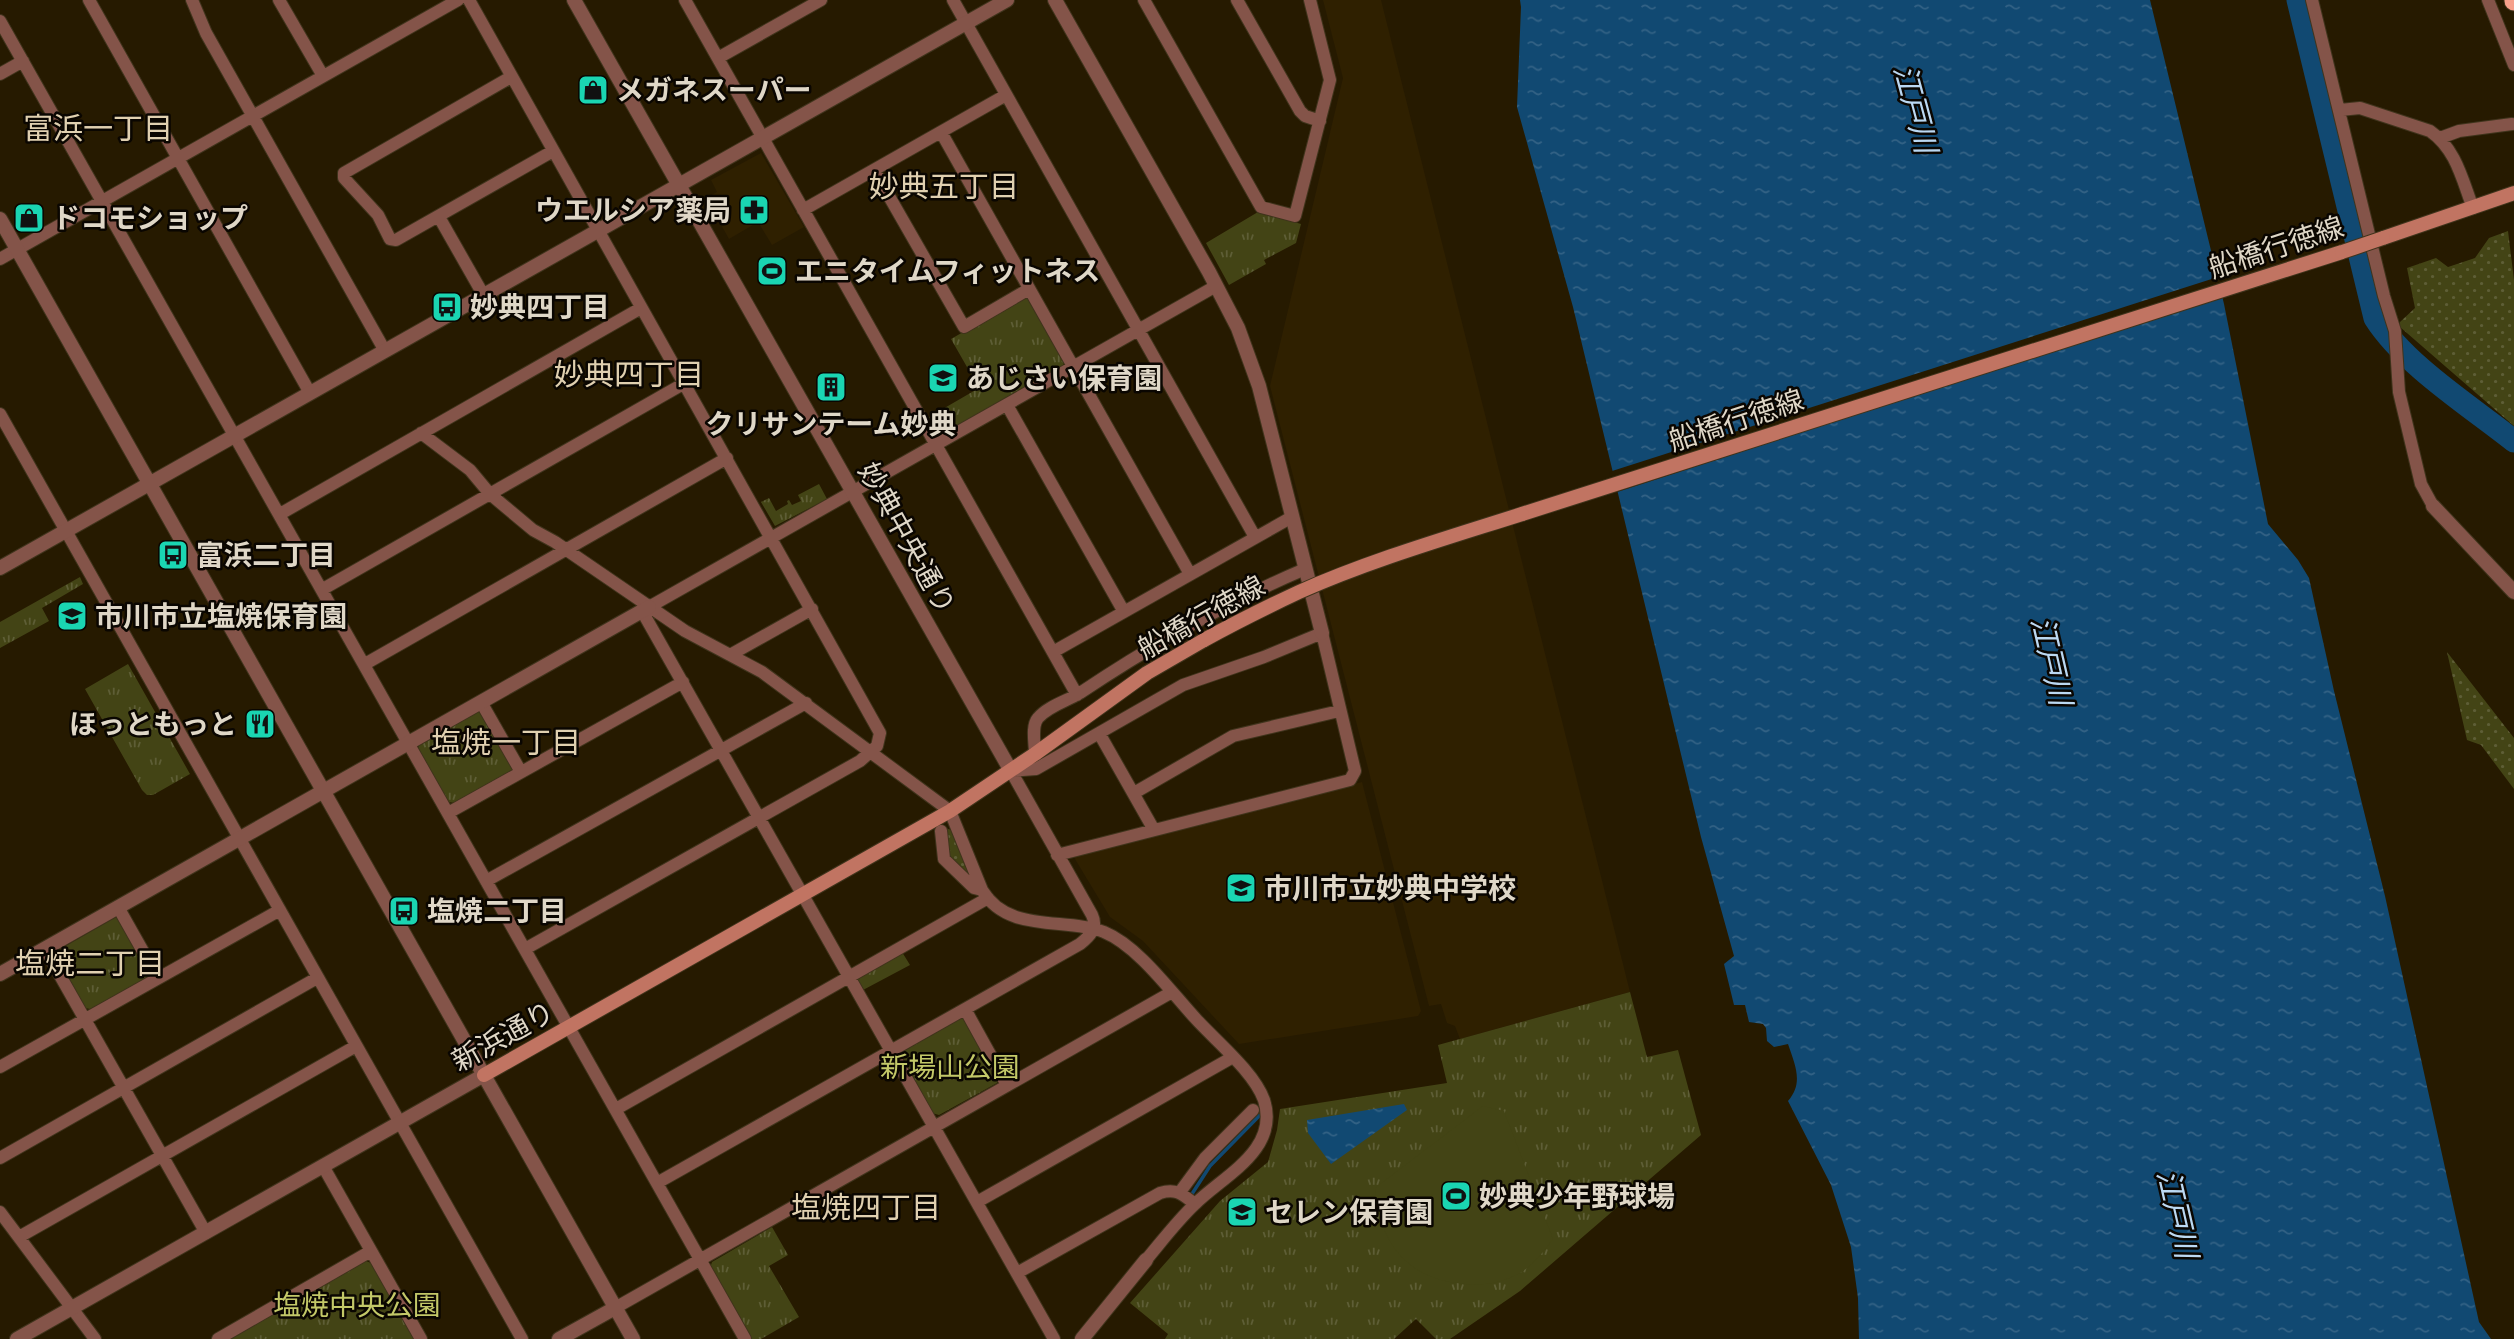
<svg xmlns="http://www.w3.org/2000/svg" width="2514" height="1339" font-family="Jost,'Noto Sans JP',sans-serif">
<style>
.built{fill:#2f2000}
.grass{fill:url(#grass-dots)}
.park{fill:url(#park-tufts)}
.garden{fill:#434415}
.water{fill:url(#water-ripples)}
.pier{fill:#261a00}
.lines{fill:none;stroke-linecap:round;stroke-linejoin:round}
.stream{stroke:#114972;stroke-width:3.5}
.river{stroke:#114972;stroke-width:23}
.minor-casing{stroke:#40341c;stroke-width:14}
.tertiary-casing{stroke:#40341c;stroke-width:16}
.secondary-casing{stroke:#40341c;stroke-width:16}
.trunk-casing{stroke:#40341c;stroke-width:21}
.minor{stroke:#845449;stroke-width:12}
.tertiary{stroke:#845449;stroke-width:14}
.secondary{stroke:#c17462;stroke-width:14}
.trunk{stroke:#f6a08b;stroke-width:19}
.secondary-bridge-casing{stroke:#40341c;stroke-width:16;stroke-linecap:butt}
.secondary-bridge{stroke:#c17462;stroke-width:14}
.labels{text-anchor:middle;stroke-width:5;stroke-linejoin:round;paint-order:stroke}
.poi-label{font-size:28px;font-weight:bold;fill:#dfd7c7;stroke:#0a0601;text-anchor:start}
.street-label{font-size:28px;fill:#dfd7c7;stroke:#0a0601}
.park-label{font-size:28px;fill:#c3c868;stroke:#0a0601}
.water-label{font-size:30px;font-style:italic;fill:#bbd8f2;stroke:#0a0601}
.neighbourhood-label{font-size:30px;fill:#e0d0b0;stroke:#0a0601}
</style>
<defs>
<pattern id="grass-dots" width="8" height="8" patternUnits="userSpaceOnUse" patternTransform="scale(1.75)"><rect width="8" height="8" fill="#434415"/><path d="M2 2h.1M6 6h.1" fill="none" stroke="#5e5e36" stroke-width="1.8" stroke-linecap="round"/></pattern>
<pattern id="park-tufts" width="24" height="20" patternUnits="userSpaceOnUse" patternTransform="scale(1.75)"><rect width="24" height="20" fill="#434415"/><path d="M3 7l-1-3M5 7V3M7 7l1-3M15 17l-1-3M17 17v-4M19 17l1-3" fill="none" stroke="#5e5e36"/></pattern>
<pattern id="water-ripples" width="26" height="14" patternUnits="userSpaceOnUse" patternTransform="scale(1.75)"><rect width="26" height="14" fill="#114972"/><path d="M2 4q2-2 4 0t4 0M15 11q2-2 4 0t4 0" fill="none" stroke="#336285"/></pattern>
</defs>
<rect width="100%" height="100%" fill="#261a00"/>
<path class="built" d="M1323,0H1381L1630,992L1460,1039L1455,1026L1447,1023L1441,1004L1429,1006L1270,386L1343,78Z
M761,153L804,227L772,245L758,222L729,239L706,198L717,192L711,180Z
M1362,782L1421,1011L1418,1016L1239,1044L1143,941L1110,917L1075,859L1076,854Z"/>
<path class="grass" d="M2508,231L2514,280V426L2400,327V322L2415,308L2407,268L2436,258L2448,267L2475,258L2489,238Z
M2447,652L2514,738V789L2481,745L2467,740Z
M948,829L953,830L975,885L947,858L945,831Z"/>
<path class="park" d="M1258,212L1301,224L1296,243L1264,260L1266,264L1229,285L1206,243Z
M1024,297L1030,299L1064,362L1063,367L944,434L937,433L929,417L979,388L951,339Z
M819,484L827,499L775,526L761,502L769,498L776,511L788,504L787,501L789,500L792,505L801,501L798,495Z
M80,577L83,584L42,608L49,621L0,648V622Z
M128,664L190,774L153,795H147L142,790L85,689Z
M478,709L514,766L513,771L455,803L448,802L418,750L419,743Z
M116,917L121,919L150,971L149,977L90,1009L85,1008L56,956L57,951Z
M902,952L910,965L863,990L857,980L859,974Z
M1630,992L1647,1057L1678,1050L1701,1135L1520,1291L1450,1339H1436L1416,1319L1394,1339H1165L1168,1334L1130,1303L1220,1201L1268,1162L1277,1130L1280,1109L1447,1083L1438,1045Z
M960,1017L967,1019L998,1076L997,1083L939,1115L932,1113L901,1057L902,1051Z
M772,1227L788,1255L769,1266L799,1317L761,1339H751L710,1268L712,1262Z
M366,1261L371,1263L415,1339H228Z"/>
<path class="garden" d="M1483,1106L1504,1111L1553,1239C1544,1251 1535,1263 1523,1271C1506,1282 1485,1286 1465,1284C1408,1280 1379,1243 1375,1188Z"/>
<path class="water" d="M1520,0H2150L2224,304L2268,524L2298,560L2309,578L2334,691L2385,896L2479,1322L2491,1339H1859L1858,1298L1851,1247L1831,1185L1788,1101C1804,1083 1795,1065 1788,1044L1774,1047L1767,1041L1766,1028L1763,1024L1749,1022L1745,1005H1734L1724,964L1734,956L1701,837L1573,307L1517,107L1521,7Z
M1404,1104L1407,1110L1331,1164L1308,1133L1307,1120Z"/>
<path class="pier" d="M2221,276L2225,295L1614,493L1609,472Z"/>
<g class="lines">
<path class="stream" d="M1190,1197L1210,1166L1262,1113"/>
<path class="river" d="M2298,0L2375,318C2405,365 2470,406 2514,441"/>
<g class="minor-casing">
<path id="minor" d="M89,0L310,393
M192,0L206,33L385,351
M279,0L323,76
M469,0L880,733L877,746L860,761L525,949
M685,0L1077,695
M953,0L1255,537
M1144,0L1261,207L1295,216L1330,80L1310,0
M1237,0L1300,111L1305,116L1320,121
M2312,0L2384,296L2395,331L2399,392L2421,484L2433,506
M2488,0L2514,65
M0,21L745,1339
M718,58L821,0
M0,74L23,61
M511,77L344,173V178L378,215L390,239L396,240L553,151
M2340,110L2360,108L2430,131C2456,149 2462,179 2473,208
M941,132L1190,574
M2440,138L2459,131L2512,124
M874,170L964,327L1029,289
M803,210L1006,95
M439,217L484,296
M0,259L458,0
M1007,405L1124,612
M0,414L522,1339
M421,433L470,470L490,494L533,530L555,542L685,631L762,672L950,811L982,890C1008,934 1065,917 1104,932C1138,946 1171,992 1196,1019C1216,1041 1254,1072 1264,1100C1280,1150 1223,1176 1195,1204C1177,1221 1162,1241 1146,1260
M280,514L641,308
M323,589L683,384
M649,607L1216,286
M642,611L1054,1339
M1053,652L1292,517
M730,655L812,609
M365,664L727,458
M481,702L521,772
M1099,733L1154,830
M1035,754C1035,744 1031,726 1038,718C1048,706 1067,701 1080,693C1152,645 1225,603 1305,569
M1134,793L1233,736L1339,711
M448,813L683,682
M941,831L944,859L974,888L982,890
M486,881L806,703
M118,907L158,978
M45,949L206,1233
M965,1009L1007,1085
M0,1067L280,910
M616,1109L988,898
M0,1158L317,978
M323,1166L421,1339
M657,1183L1080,944C1090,936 1098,928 1092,915C1065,867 1038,819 1011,771L1036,769L1183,685L1264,657L1322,633L1355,771L1350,780L1057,855
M1180,1192L1205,1158L1253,1110
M977,1202L1233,1057
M0,1212L95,1339
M19,1237L356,1046
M1017,1273L1160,1193C1176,1188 1182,1194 1195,1204
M615,1308L1172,992
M218,1339L371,1251"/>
</g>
<g class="tertiary-casing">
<path id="tertiary" d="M574,0L1011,771
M1055,0L1209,272L1238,328L1259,386L1322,633
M0,219L633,1339
M2433,506L2514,592
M0,568L1007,0
M0,974L649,607
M17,1339L484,1075
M559,1339L615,1308
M1082,1339L1146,1260"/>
</g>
<g class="secondary-casing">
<path id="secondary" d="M2383,238L2514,193
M1522,514L2342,252
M484,1075L950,811L1035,754L1147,673L1204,640"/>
</g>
<g class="trunk-casing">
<path id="trunk" d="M2514,0V1"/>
</g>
<use href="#minor" class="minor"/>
<use href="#tertiary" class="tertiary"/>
<use href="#secondary" class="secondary"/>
<use href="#trunk" class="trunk"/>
<g class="secondary-bridge-casing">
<path id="secondary-bridge" d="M2342,252L2383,238
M1204,640C1235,623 1267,607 1299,592C1371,560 1447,538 1522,514"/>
</g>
<use href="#secondary-bridge" class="secondary-bridge"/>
</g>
<defs>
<g id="shop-square" transform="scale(1.575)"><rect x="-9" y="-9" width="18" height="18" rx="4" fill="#1ad5b2" stroke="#0a0601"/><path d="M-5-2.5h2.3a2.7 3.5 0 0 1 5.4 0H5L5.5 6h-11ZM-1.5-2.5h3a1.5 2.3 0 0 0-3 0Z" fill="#111"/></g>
<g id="pharmacy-square" transform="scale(1.575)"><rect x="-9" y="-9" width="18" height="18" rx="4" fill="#1ad5b2" stroke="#0a0601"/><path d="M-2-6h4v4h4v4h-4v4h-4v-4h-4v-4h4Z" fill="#111"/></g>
<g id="stadium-square" transform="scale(1.575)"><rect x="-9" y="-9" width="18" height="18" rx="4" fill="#1ad5b2" stroke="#0a0601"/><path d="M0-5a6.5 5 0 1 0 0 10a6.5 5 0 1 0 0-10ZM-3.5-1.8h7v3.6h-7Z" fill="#111"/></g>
<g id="bus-square" transform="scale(1.575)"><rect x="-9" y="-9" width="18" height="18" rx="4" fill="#1ad5b2" stroke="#0a0601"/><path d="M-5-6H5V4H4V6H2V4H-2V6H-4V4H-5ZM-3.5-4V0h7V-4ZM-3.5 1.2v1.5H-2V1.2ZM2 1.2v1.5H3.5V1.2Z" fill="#111"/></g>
<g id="school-square" transform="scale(1.575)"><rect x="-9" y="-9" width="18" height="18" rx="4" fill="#1ad5b2" stroke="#0a0601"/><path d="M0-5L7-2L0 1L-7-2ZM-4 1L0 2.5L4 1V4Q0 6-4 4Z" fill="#111"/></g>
<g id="building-square" transform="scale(1.575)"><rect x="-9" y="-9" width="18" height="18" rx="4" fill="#1ad5b2" stroke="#0a0601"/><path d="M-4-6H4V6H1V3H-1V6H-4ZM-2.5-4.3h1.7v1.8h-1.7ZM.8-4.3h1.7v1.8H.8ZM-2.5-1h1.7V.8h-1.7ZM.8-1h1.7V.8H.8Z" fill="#111"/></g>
<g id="restaurant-square" transform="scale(1.575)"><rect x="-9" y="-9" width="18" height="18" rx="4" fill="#1ad5b2" stroke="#0a0601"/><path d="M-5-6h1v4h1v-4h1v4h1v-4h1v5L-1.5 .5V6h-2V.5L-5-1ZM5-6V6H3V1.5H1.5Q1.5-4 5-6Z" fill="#111"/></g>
</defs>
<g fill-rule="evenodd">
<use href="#shop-square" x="593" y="90"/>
<use href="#pharmacy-square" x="754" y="210"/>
<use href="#shop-square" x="29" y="218"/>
<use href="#stadium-square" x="772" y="271"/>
<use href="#bus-square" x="447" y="307"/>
<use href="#school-square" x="943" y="378"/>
<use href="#building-square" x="831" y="387"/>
<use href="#bus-square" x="173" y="555"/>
<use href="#school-square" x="72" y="616"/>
<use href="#restaurant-square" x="260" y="724"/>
<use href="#school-square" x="1241" y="888"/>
<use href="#bus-square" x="404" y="911"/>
<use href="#stadium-square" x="1456" y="1196"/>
<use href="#school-square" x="1242" y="1212"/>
</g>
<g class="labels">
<g class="poi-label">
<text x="616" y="100">メガネスーパー</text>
<text x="731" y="220" text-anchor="end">ウエルシア薬局</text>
<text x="52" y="228">ドコモショップ</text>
<text x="795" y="281">エニタイムフィットネス</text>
<text x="470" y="317">妙典四丁目</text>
<text x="966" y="388">あじさい保育園</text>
<text x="831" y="434" text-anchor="middle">クリサンテーム妙典</text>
<text x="196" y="565">富浜二丁目</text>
<text x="95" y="626">市川市立塩焼保育園</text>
<text x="237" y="734" text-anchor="end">ほっともっと</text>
<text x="1264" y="898">市川市立妙典中学校</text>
<text x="427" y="921">塩焼二丁目</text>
<text x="1479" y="1206">妙典少年野球場</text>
<text x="1265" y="1222">セレン保育園</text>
</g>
<g class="street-label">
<text transform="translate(2276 247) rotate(-18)" y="10">船橋行徳線</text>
<text transform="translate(1736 420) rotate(-18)" y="10">船橋行徳線</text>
<text transform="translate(907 538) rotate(61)" y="10">妙典中央通り</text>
<text transform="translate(1201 617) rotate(-29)" y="10">船橋行徳線</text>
<text transform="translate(503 1036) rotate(-29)" y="10">新浜通り</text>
</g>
<g class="park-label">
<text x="950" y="1077">新場山公園</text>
<text x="357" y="1315">塩焼中央公園</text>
</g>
<g class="water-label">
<text transform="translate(1915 109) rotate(75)" y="10">江戸川</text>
<text transform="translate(2051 661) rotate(77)" y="10">江戸川</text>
<text transform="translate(2177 1214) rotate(77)" y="10">江戸川</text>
</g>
<g class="neighbourhood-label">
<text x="98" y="139">富浜一丁目</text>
<text x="944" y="197">妙典五丁目</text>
<text x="629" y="385">妙典四丁目</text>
<text x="506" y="753">塩焼一丁目</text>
<text x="90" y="974">塩焼二丁目</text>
<text x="866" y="1218">塩焼四丁目</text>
</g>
</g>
</svg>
